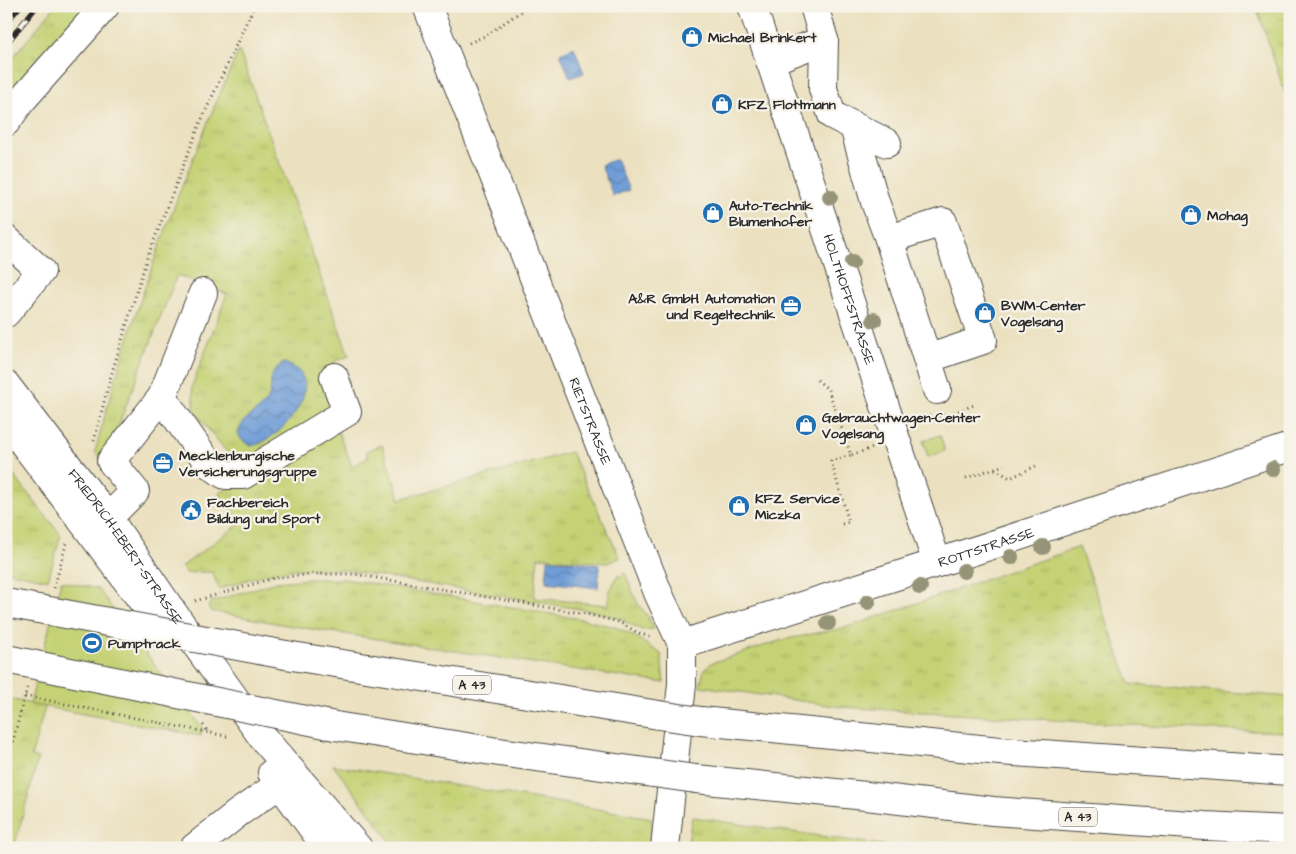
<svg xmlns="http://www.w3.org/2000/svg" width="1296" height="854" font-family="'Architects Daughter',sans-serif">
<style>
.grass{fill:url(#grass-tufts);stroke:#787e50}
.green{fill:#c4d274;stroke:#787e50}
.water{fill:url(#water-waves);stroke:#4d6481}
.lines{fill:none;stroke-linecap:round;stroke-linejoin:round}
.minor-casing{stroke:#484641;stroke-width:30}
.major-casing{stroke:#484641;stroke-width:30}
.highway-casing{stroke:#484641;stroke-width:30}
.path{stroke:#484641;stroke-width:3;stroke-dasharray:1 4;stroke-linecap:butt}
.minor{stroke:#fff;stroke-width:28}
.major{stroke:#fff;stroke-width:28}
.highway{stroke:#fff;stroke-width:28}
.rail-casing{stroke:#2b2b2b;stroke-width:5.5}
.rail{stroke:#f7f3e8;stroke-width:4;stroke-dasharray:11;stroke-linecap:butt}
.highway-bridge-casing{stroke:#484641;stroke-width:30;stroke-linecap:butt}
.highway-bridge{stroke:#fff;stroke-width:28}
.tree{fill:#969478}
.labels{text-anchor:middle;stroke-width:4.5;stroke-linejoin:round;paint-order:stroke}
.shield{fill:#f7f3e8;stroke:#686764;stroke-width:1}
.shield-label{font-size:12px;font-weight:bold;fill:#2b2b2b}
.poi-label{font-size:14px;font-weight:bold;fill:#2b2b2b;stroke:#f7f3e8;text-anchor:start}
.street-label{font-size:14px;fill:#2b2b2b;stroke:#f7f3e8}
</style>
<defs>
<pattern id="grass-tufts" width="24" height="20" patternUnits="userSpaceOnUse" patternTransform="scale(1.25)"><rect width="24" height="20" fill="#c4d274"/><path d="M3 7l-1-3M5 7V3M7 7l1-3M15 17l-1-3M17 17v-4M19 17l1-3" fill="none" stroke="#a9b465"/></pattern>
<pattern id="water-waves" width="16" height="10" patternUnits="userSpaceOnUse" patternTransform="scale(1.25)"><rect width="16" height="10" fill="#6f9dd7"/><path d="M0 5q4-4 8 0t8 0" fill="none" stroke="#5b80af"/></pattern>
</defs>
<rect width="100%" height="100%" fill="#f7f3e8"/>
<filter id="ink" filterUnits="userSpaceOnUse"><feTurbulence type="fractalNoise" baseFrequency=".02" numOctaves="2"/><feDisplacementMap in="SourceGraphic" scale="10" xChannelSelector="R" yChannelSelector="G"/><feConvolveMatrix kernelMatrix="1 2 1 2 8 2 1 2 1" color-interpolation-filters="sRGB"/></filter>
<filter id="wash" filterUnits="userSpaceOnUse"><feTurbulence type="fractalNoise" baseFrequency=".0096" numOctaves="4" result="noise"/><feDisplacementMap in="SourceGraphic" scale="20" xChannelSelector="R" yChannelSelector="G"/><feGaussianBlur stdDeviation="1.12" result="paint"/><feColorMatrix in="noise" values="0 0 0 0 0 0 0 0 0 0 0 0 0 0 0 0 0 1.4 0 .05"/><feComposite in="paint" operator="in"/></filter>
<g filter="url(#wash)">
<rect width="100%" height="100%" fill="#ebe1c0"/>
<path class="grass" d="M55,6H90L6,113V66Z
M1256,6H1283L1290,27V108Z
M239,50L349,356L335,361V363L331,365L340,407L243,470L212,463L231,457L195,413L192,386L227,294L177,275L104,462L95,452C131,314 181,180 239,50Z
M337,429L352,466L368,458L366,451L382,445L400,499L571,452L620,558L607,563L538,557L534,598L608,605L610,591L618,575L619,577L625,573L637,602L649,618L654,629L642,630L620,619L597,612L344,570L297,569L262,575L219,589L212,572L186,573L181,567L241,523L219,493L248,479Z
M940,435L945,451L928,457L923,441Z
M6,466L61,535L48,580L6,571Z
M1079,547L1130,684L1290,697V732L1215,730L841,707L700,686L704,670L711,663L782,640L848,627Z
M310,579H345L581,619L615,627L634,636L661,654L664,683L292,626L210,611L208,606L211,602L276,582Z
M6,698L45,707L31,757L38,759L14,848H6Z
M333,765L652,818L649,848H396Z
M692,817L901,848H687Z"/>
<path class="green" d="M61,581L98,589L202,728L201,736L30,704Z"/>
<path class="water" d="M574,47L584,73L570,78L560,53Z
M616,159L629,190L613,196L601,165Z
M284,363C333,377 284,441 250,446L241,439L238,433C245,412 259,414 267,400C275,386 265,372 284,363Z
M548,559L600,565L598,588L546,582Z"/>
</g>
<g filter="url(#ink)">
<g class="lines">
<g class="minor-casing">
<g id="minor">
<path id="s1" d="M427,6L659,595L682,644V684L665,848"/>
<path id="s2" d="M752,6L937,563"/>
<path d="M814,6L824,40L823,89L832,115L887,143"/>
<path d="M770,61L824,40"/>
<path d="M6,122L22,100L105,6"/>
<path d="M854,127L875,202L889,239"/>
<path d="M6,239L41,271L6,313"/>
<path d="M927,359L983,340L943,222L889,239L937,390"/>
<path d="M162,397L209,464L225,475H243L347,412L334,377"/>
<path d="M108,518L135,491L111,461L162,397L203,293"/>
<path id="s3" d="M682,644L937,563L1290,447"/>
<path d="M194,848L238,813L280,784"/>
</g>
</g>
<g class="major-casing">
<g id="major">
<path id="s4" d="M6,385L108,518L169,607L263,738L358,848"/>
<path d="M6,420L156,619"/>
<path d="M272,773L327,848"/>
</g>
</g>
<g class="highway-casing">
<path id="highway" d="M286,655L659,715
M701,721L1000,751L1290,771
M335,726L492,751L653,773
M696,779L866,796L993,811L1205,826L1290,830"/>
</g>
<path class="path" d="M1287,6L1290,18
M469,43L485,36L529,6
M817,380L828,389L851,455L873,448
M939,416H946L974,405
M915,420L933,415
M94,441L110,379L147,258L201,121L254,6
M995,469L1010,478L1036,466
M966,478L1004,465
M842,524L849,522L831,461L851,455
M54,588L67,541
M195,601L274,578L316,574H354L586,614L619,622L640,634L652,637
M25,696L231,737
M203,725L209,733
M6,766L27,688"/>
<use href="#minor" class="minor"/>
<use href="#major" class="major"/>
<use href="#highway" class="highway"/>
<g class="rail-casing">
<path id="rail" d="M6,23L20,6
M6,44L37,6"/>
</g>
<use href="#rail" class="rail"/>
<g class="highway-bridge-casing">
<path id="highway-bridge" d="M6,603L286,655
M6,659L335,726
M659,715L701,721
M653,773L696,779"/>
</g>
<use href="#highway-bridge" class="highway-bridge"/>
</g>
<g class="tree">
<circle cx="830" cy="197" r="8"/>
<circle cx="852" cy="262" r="8"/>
<circle cx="874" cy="320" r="8"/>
<circle cx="1273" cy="469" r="8"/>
<circle cx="1043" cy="547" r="8"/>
<circle cx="1011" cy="557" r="8"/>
<circle cx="964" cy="571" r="8"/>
<circle cx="920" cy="587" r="8"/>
<circle cx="868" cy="602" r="8"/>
<circle cx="828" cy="623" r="8"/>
</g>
</g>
<defs>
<g id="shop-disc" transform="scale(1.125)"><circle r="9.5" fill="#1f6fb2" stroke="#f7f3e8"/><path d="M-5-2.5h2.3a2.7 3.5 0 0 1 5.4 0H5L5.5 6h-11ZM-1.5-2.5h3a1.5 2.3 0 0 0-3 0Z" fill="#fff"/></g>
<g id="office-disc" transform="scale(1.125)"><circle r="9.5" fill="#1f6fb2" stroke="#f7f3e8"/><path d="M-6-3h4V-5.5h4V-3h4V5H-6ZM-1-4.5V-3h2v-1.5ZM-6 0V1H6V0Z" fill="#fff"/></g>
<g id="civic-disc" transform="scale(1.125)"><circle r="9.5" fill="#1f6fb2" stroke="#f7f3e8"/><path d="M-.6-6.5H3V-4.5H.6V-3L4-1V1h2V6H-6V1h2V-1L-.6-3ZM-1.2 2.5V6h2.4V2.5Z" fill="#fff"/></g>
<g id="stadium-disc" transform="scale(1.125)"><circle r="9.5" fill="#1f6fb2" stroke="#f7f3e8"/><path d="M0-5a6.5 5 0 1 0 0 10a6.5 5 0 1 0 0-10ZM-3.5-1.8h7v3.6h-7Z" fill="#fff"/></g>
</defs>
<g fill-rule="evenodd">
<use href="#shop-disc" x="692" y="37"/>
<use href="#shop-disc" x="722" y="104"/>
<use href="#shop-disc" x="713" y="213"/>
<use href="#shop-disc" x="1191" y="215"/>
<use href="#office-disc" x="791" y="306"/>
<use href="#shop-disc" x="985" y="313"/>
<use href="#shop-disc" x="806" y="425"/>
<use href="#office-disc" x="163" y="463"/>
<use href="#shop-disc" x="739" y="506"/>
<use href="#civic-disc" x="191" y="510"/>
<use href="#stadium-disc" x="92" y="643"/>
</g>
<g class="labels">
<g class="shield">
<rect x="453" y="675.5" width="38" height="19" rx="4"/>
<rect x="1059" y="807.5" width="38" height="19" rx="4"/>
</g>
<g class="shield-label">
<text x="472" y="689">A 43</text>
<text x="1078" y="821">A 43</text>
</g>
<g class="poi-label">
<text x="708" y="42">Michael Brinkert</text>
<text x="738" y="109">KFZ Flottmann</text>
<text x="729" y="210">Auto-Technik<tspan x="729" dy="16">Blumenhofer</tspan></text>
<text x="1207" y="220">Mohag</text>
<text x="775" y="303" text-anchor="end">A&amp;R GmbH Automation<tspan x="775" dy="16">und Regeltechnik</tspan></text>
<text x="1001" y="310">BWM-Center<tspan x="1001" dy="16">Vogelsang</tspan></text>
<text x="822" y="422">Gebrauchtwagen-Center<tspan x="822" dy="16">Vogelsang</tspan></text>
<text x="179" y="460">Mecklenburgische<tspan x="179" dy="16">Versicherungsgruppe</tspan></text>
<text x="755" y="503">KFZ Service<tspan x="755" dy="16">Miczka</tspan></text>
<text x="207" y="507">Fachbereich<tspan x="207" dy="16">Bildung und Sport</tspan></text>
<text x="108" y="648">Pumptrack</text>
</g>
<g class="street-label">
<text dy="5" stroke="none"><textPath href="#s2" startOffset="309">HOLTHOFFSTRASSE</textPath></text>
<text dy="5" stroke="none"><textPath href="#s1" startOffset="446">RIETSTRASSE</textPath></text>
<text dy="5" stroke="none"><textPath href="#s4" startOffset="201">FRIEDRICH-EBERT-STRASSE</textPath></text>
<text dy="5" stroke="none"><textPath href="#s3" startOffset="319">ROTTSTRASSE</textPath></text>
</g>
</g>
<rect width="1296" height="854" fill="none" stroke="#f7f3e8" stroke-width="25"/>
</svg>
